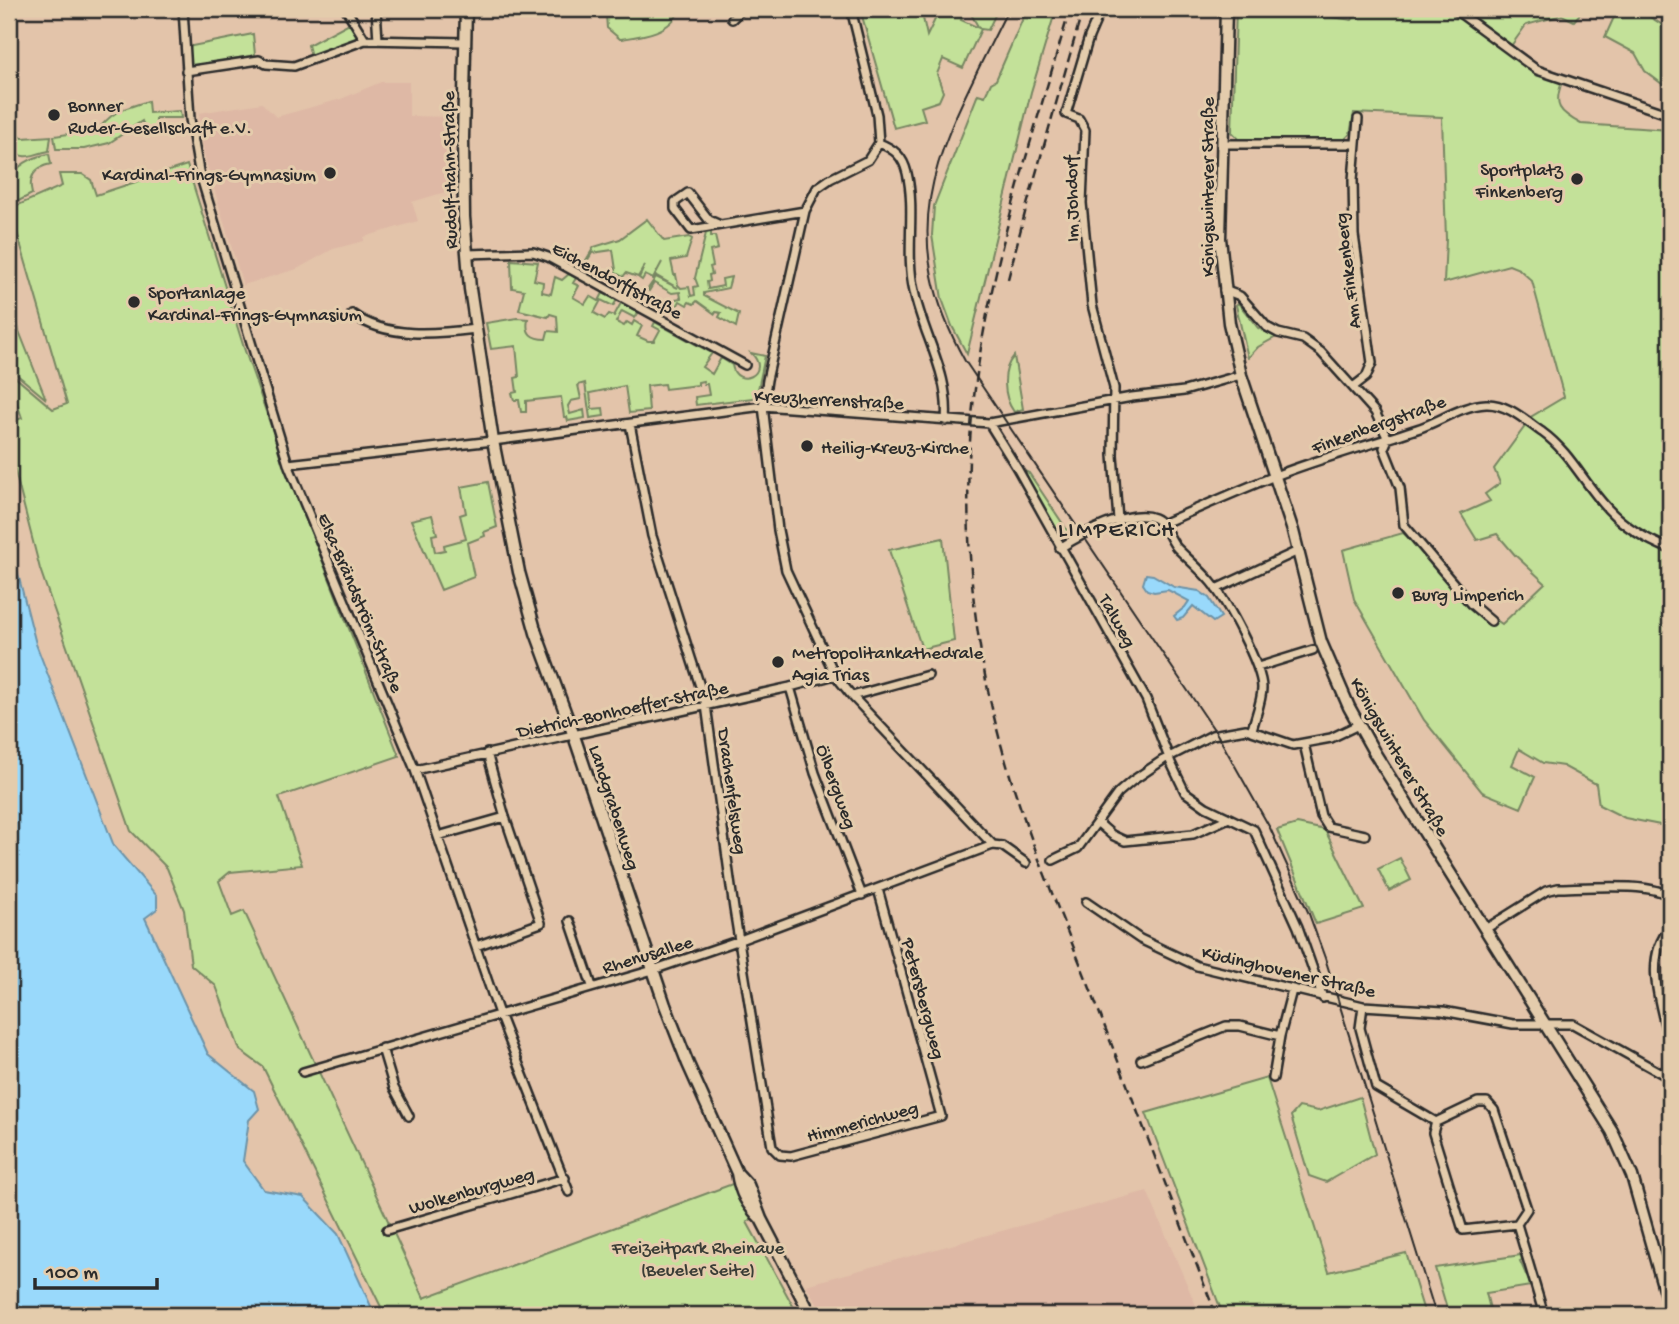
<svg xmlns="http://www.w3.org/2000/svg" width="1679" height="1324" font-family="'Gochi Hand',sans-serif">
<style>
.built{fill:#deb8a5}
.green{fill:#c3e199;stroke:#778662;stroke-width:2}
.water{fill:#99d9fb;stroke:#6d93a8;stroke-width:2}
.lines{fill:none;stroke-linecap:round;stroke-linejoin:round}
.street-casing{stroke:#2b2b2b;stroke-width:12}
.secondary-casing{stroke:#2b2b2b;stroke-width:15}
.street{stroke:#e4ccac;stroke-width:7}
.secondary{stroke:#e4ccac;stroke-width:10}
.tram{stroke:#2b2b2b;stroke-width:2}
.rail{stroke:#2b2b2b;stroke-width:2.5;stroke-dasharray:10 5;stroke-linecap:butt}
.poi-dot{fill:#2b2b2b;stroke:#e4ccac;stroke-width:2.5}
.labels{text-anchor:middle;stroke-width:6;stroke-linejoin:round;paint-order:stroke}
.poi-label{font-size:19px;fill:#2b2b2b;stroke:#e4ccac;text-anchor:start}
.street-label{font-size:19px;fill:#2b2b2b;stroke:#e4ccac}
.park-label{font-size:19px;fill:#3a3d36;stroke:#e4ccac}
.quarter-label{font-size:23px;letter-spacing:2px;fill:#2b2b2b;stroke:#e4ccac}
</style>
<rect width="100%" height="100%" fill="#e3c4aa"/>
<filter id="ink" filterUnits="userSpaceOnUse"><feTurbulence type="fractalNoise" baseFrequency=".0143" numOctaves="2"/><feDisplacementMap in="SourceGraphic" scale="14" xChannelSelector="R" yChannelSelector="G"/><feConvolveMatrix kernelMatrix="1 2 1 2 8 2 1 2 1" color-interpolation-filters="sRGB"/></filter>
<g filter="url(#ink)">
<path class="built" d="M381,82H409V116L452,117V190L412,202L418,221L364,237V241L333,249L297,269L243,285L204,155L199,113L262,103L276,117L341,99Z
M1147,1191L1200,1315H824L806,1285Z"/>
<path class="green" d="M642,9H680C671,33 642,36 620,39L607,28L606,15L632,13Z
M860,9H921L927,36L940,9H952L963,14L961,20L979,28L968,9H998L988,30L981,29L963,68L943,59L937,74L943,92L939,101L921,107L925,120L894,128Z
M1027,9H1056L1031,92L967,354L952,326L942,299L932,235L934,206L978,94L985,96L991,83L996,80Z
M1236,9H1275L1352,20L1360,9H1584L1574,21L1562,15L1526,25L1511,46L1490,32L1554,79L1562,82C1553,106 1559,112 1581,124L1670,130V830L1665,826L1625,818L1599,805L1596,784L1563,766L1543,763L1519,749L1512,765L1535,777L1521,808L1482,792L1424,720L1354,599L1343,550L1403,533L1431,558L1475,613L1488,622L1492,617L1502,624L1545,583L1515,555L1497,534L1477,540L1461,514L1490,501L1485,494L1500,483L1494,469L1526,425L1529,418L1564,397L1532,281L1519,269L1509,265L1444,283L1446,239L1442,117L1354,113L1350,134L1345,139L1240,140L1232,132Z
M1603,9H1638L1670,30V90L1645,71L1635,53L1605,37L1615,15Z
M353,21L365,40L312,60L308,45Z
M253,34L255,55L194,66L190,65L187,47Z
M148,101L149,113L180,111L181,118H156V131L147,134L142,121L109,143L84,149H56L54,136L89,131L93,135C113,111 118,110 148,101Z
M9,131L23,138L51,136L49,151C29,155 28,161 9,150Z
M49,154L51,164C34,167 28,178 32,194L9,206C9,199 7,189 9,183C14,165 33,157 49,154Z
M187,165L244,348L282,458L399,756L279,797L302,865L230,872L219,881L232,916L244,911L424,1298L735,1183L752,1219L747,1222L798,1315H385L263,1067L240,1050L216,986L191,965L184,910L167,868L131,831L40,569L9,448V423L22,418L9,380V372L53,409L67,404L14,222L11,223L9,209L62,186L59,174H82L91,180L96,195Z
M647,219L664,241L689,237L692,239L686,258L671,261L674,275H676L678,285L681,288L689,287L691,296L695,295L694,287L698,286L695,278L706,233L711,232V236H715L718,249L710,251L713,266L710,267L712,274L709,275L710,281L707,282L708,289L723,286L722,279L731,277L728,288L704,293V296L739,314L736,327L719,317L721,313L716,312L715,314L697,301L694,304L689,302L687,305L680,301L676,308H667L671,300L681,298L680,292L672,293L654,283L649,291L647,290L656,277L678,288L655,275L662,262L653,279L645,275L642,280L639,278L645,265L638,277L626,273L623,277L612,271L616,270L613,250L592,253L581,271L580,270L594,247L620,239Z
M511,260L538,262L534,280L543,282L542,292L551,294L555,277L562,280L569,274L576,278L573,283L579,286L573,297L585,304L590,296L599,301L603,293L617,300L613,306L601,300L594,313L605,319L609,314L614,316L621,303L639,312L635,318L622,311L616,322L624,326L627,322L632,325L634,321L642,326L637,336L648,341H654L660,330L653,326L655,322L712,353L702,367L712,374L721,358L732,365C736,390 773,374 751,353L765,356L757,394L753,398L696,405L695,397L709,395L707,384H704L703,381L698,382V385L665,389L664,384L647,386L649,411L629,413L625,386L590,393L592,409L603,408L604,416L590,418L585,383L578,385L581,399L571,401L568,406L570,414L584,410L585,418L568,421L567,417H564L561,397L526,401V412H521L519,400H514L512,393L517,392L515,378L519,377L516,346L491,349L486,323L517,318L528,319C525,334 532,339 546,339L548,331L558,332L557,316L550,314L548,317L519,310L524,290L512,288Z
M9,287L19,331L46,399L9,368Z
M1238,303L1258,328L1276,337L1258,347L1248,358L1236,305Z
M1014,356L1023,409L1014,412C1003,397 1001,370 1014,356Z
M1020,469L1029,473L1071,536H1059Z
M488,482L497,527L484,532L485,536L467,543L474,577L441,590L411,520L432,515L437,534L432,535L435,552L445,550L444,545L466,539L460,515L466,513L461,487Z
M943,538L954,641L922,649L889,550Z
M1297,824L1325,830L1364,909L1316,924L1277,830Z
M1400,858L1411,880L1389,891L1378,869Z
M1267,1078L1329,1272L1406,1253L1425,1315H1223L1146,1113Z
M1360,1097L1375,1154L1326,1182L1309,1176L1291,1116L1299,1107L1318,1111Z
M1521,1255L1522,1260L1520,1261L1531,1286L1486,1293L1490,1309L1472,1315H1449L1435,1268Z"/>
<path class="water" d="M9,539L36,644L114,846L157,896V909L145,918L208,1054L254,1091L259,1109L249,1120L243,1161L264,1190L303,1197L338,1234L375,1315H9Z
M1146,574L1153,575L1174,587L1199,591L1209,598L1221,617L1213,622L1193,606L1183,618L1177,620L1174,616L1185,607L1189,601L1168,590L1154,592L1147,590L1143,584Z"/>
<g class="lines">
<g class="street-casing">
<path id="street" d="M183,9L190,119L199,171L288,464L415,770L499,1014L569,1192
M346,9L365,40
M376,9L378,40
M851,9L877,115L879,143L868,160L830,179L817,188L805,211L767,380L763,406L778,530L786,570L835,675L852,696L993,845L1002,846L1026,863
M1101,9L1089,37L1066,114L1079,119L1085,130L1082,203L1092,305L1114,388L1113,455L1118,520
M1454,9L1537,70L1670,115
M732,19L742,9
M186,71L259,60L266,64L294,66L365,40L465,42
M879,143C894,149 903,156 907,173C916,211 905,252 914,291C923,336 950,373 946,421
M1222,144H1355
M718,224L709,220L688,193L675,202V209L691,230L805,211
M467,254L533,252L548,257L745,365
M1224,290L1240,296L1267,327L1278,333L1303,339L1321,352L1375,412L1388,439L1384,448L1400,488L1404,525L1471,604L1491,621
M352,314C387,339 435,334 476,329
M1353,387L1366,377L1372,363L1354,235L1353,180L1358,119
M989,423L1017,468L1146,699L1171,763L1185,792L1206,807L1254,830L1298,927L1323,998
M630,424L652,536L706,705L734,909L772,1147L780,1155L791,1156L941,1116L878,889
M288,464L493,441L763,406L989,423L1132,397L1184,391L1241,375
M1162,524C1199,508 1237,491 1275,476C1321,458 1370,445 1417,429C1439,422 1462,405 1486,404C1507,403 1526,421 1542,432C1571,453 1584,484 1608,509C1625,527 1647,540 1670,549
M1060,548C1080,535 1130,508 1154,518C1166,523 1169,539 1177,548C1188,559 1201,570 1211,582C1226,600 1262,666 1262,688C1262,701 1255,717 1252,730
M1216,589L1298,551
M1258,667L1313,650
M790,687L815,773L862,895
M852,696L928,675
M1304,744L1321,816L1328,827L1365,835
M415,770L790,687L835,675
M1097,822L1112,835L1125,841L1193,834L1229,818
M438,836L505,817
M1053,860L1078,848L1118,793L1132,781L1163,760L1212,735L1246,729L1293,745L1331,738L1358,725
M1086,902L1140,939L1197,966L1363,1006L1443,1011L1513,1024H1573L1670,1078
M570,921L592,986
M1487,928L1546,891L1558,888C1580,888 1657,881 1670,898
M1670,928C1641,961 1663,1009 1670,1047
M476,946L541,923L505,817L487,753
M1363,1006L1360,1028L1376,1087L1436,1122
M382,1048L394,1088L409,1116
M1141,1060L1226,1026H1240L1280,1036
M303,1072L653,970L740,940L993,845
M1273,1078L1280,1036L1292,990
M1436,1122L1433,1133L1463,1230L1517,1224L1544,1315
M1436,1122L1478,1102H1487L1494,1110L1527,1209L1517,1224
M387,1230L565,1178"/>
</g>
<g class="secondary-casing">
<path id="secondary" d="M466,9L463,138L464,217L470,289L493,441L519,572L536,633L574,736L665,1005L688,1064L737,1173C740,1193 747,1205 761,1219
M1226,9L1220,238L1229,323L1241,375L1293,531L1321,642L1349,707L1374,752L1612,1131L1632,1176L1670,1310
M738,1174L748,1185L761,1219L811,1315"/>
</g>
<use href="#street" class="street"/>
<use href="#secondary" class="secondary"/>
<path class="tram" d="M1008,9C945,139 887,219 965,361L1217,734L1270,828L1309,914L1325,958L1436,1315"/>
<path class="rail" d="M1070,9C1030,146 983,283 971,427C962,543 975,661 1009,772C1032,848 1064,922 1093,996C1134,1103 1175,1209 1216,1315
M1008,279L1027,205L1083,9"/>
</g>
</g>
<g class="poi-dot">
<circle cx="54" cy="115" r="7"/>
<circle cx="330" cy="173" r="7"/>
<circle cx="1577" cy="179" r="7"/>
<circle cx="134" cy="302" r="7"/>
<circle cx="807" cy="446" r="7"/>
<circle cx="1398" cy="593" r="7"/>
<circle cx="778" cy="662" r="7"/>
</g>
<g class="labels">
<g class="poi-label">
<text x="68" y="111">Bonner<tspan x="68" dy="22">Ruder-Gesellschaft e.V.</tspan></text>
<text x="1563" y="175" text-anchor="end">Sportplatz<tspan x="1563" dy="22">Finkenberg</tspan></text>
<text x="316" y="180" text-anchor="end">Kardinal-Frings-Gymnasium</text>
<text x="148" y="298">Sportanlage<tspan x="148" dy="22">Kardinal-Frings-Gymnasium</tspan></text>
<text x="821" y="453">Heilig-Kreuz-Kirche</text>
<text x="1412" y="600">Burg Limperich</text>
<text x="792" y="658">Metropolitankathedrale<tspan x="792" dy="22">Agia Trias</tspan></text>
</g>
<g class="street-label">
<text transform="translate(448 170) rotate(-91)" y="7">Rudolf-Hahn-Straße</text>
<text transform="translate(1206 187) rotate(-90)" y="7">Königswinterer Straße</text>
<text transform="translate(1070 199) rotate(-91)" y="7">Im Johdorf</text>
<text transform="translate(1346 271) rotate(-97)" y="7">Am Finkenberg</text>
<text transform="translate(618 279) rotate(28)" y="7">Eichendorffstraße</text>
<text transform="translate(829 398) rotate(3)" y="7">Kreuzherrenstraße</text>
<text transform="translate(1378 423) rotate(-20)" y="7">Finkenbergstraße</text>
<text transform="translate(362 602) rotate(67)" y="7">Elsa-Brändström-Straße</text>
<text transform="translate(1119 620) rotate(61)" y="7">Talweg</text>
<text transform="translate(622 708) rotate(-12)" y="7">Dietrich-Bonhoeffer-Straße</text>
<text transform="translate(1401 756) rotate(60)" y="7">Königswinterer Straße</text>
<text transform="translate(838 786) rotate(70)" y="7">Ölbergweg</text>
<text transform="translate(734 791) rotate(82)" y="7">Drachenfelsweg</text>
<text transform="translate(616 807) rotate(72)" y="7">Landgrabenweg</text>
<text transform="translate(647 953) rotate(-17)" y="7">Rhenusallee</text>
<text transform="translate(1289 970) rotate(13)" y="7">Küdinghovener Straße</text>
<text transform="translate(925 998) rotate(75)" y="7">Petersbergweg</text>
<text transform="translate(862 1120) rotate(-15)" y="7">Himmerichweg</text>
<text transform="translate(471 1189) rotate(-16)" y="7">Wolkenburgweg</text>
</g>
<g class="park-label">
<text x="698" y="1253">Freizeitpark Rheinaue<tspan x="698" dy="22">(Beueler Seite)</tspan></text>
</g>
<g class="quarter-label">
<text x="1117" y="536">LIMPERICH</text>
</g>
</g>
<rect width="1679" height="1324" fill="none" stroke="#e4ccac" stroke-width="35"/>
<rect x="18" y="18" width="1644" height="1289" fill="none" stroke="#2b2b2b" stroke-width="2.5" filter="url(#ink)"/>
<path d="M35 1278v10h122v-10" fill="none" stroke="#2b2b2b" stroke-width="3.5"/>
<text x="46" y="1278" font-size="21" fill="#2b2b2b" stroke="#e4ccac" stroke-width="5" paint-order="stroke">100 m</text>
</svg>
